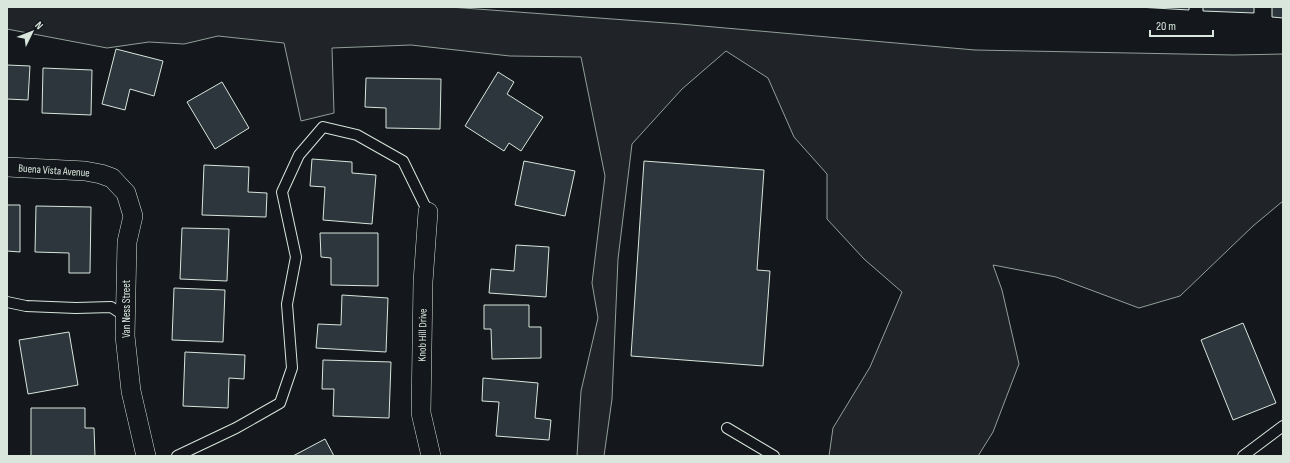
<svg xmlns="http://www.w3.org/2000/svg" width="1290" height="463" font-family="'Sofia Sans Condensed',sans-serif">
<style>
.green{fill:#202428;stroke:#939e99}
.building{fill:#2c363c;stroke:#d8e6dc}
.lines{fill:none;stroke-linecap:round;stroke-linejoin:round}
.lane-casing{stroke:#d8e6dc;stroke-width:12}
.street-casing{stroke:#d8e6dc;stroke-width:20}
.lane{stroke:#14181c;stroke-width:10}
.street{stroke:#14181c;stroke-width:19}
.labels{text-anchor:middle;stroke-width:3;stroke-linejoin:round;paint-order:stroke}
.street-label{font-size:11px;fill:#d8e6dc;stroke:#14181c}
</style>
<rect width="100%" height="100%" fill="#14181c"/>
<path class="green" d="M7,7H450L680,24L975,50L1234,55L1283,54V201L1253,226L1180,296L1139,308L1056,277L993,265L1002,290L1019,364L993,432L978,456H829L833,428L870,367L902,292L864,259L827,219V174L794,137L768,78L726,51L682,89L632,144L618,259L612,399L604,456H577L581,391L598,318L592,283L605,176L581,57L510,56L411,45L332,48L334,113L301,121L284,43L218,36L184,44L149,42L107,48L7,29Z"/>
<path class="building" d="M1138,7H1189V10Z
M1203,7H1254V13L1203,11Z
M1272,7H1283V18L1272,17Z
M116,49L163,61L154,96L130,89L125,110L102,104Z
M7,65L30,66L28,100L7,99Z
M43,68L92,70L91,115L42,113Z
M498,72L514,82L507,94L543,117L521,151L509,143L504,151L465,126Z
M366,78L441,79L440,129L386,128V108L365,107Z
M222,82L249,128L215,149L187,102Z
M312,159L352,162V173L376,175L372,224L323,220L325,187L310,186Z
M524,161L575,171L565,216L515,205Z
M644,161L764,170L757,270L770,271L763,366L631,356Z
M204,165L249,167L248,192L267,193L266,217L202,215Z
M7,205H20V252L7,251Z
M36,206L91,207L90,273H69V253L35,252Z
M182,228L229,229L227,281L180,279Z
M320,233H378V286L331,285V258L321,257Z
M516,245L549,247L546,297L489,293L491,269L514,271Z
M174,288L225,290L223,342L172,340Z
M342,295L388,298L386,352L316,348L318,324L341,325Z
M484,305H529V327H541V358L492,359L491,329H484Z
M1243,323L1276,403L1233,420L1201,340Z
M69,332L78,385L28,394L19,340Z
M185,352L245,355L244,379L229,378L228,408L183,406Z
M323,360L391,362L389,418L333,416L334,389H322Z
M483,378L538,383L535,418L551,420L549,440L496,436L499,402L482,401Z
M31,408H85V428H94L95,456H31Z
M325,439L334,456H293Z"/>
<g class="lines">
<g class="lane-casing">
<path id="lane" d="M7,302L26,306L76,308L111,307L125,316
M727,428L774,456
M177,456L236,428L280,403L292,368L287,304L296,257L282,192L299,155L323,127L357,135L403,161L428,212
M1243,456L1283,426"/>
</g>
<g class="street-casing">
<path id="street" d="M7,167L85,171L101,174L112,178L126,193L133,216L127,242L125,336L131,391L146,456
M428,212L423,282L421,413L431,456"/>
</g>
<use href="#lane" class="lane"/>
<use href="#street" class="street"/>
</g>
<g class="labels">
<g class="street-label">
<text transform="translate(54 170) rotate(4)" y="4">Buena Vista Avenue</text>
<text transform="translate(126 309) rotate(-90)" y="4">Van Ness Street</text>
<text transform="translate(422 335) rotate(-89)" y="4">Knob Hill Drive</text>
</g>
</g>
<rect width="1290" height="463" fill="none" stroke="#d8e6dc" stroke-width="16"/>
<g transform="translate(32 32) rotate(47)" stroke="#14181c" stroke-width="3" paint-order="stroke">
<path d="M0-3L7 15L0 10L-7 15Z" fill="#d8e6dc"/>
<text y="-6" font-size="11" font-weight="bold" text-anchor="middle" fill="#d8e6dc">N</text>
</g>
<path d="M1150 30v6h63v-6" fill="none" stroke="#d8e6dc" stroke-width="2"/>
<text x="1156" y="30" font-size="12" fill="#d8e6dc" stroke="#14181c" stroke-width="3" paint-order="stroke">20 m</text>
</svg>
